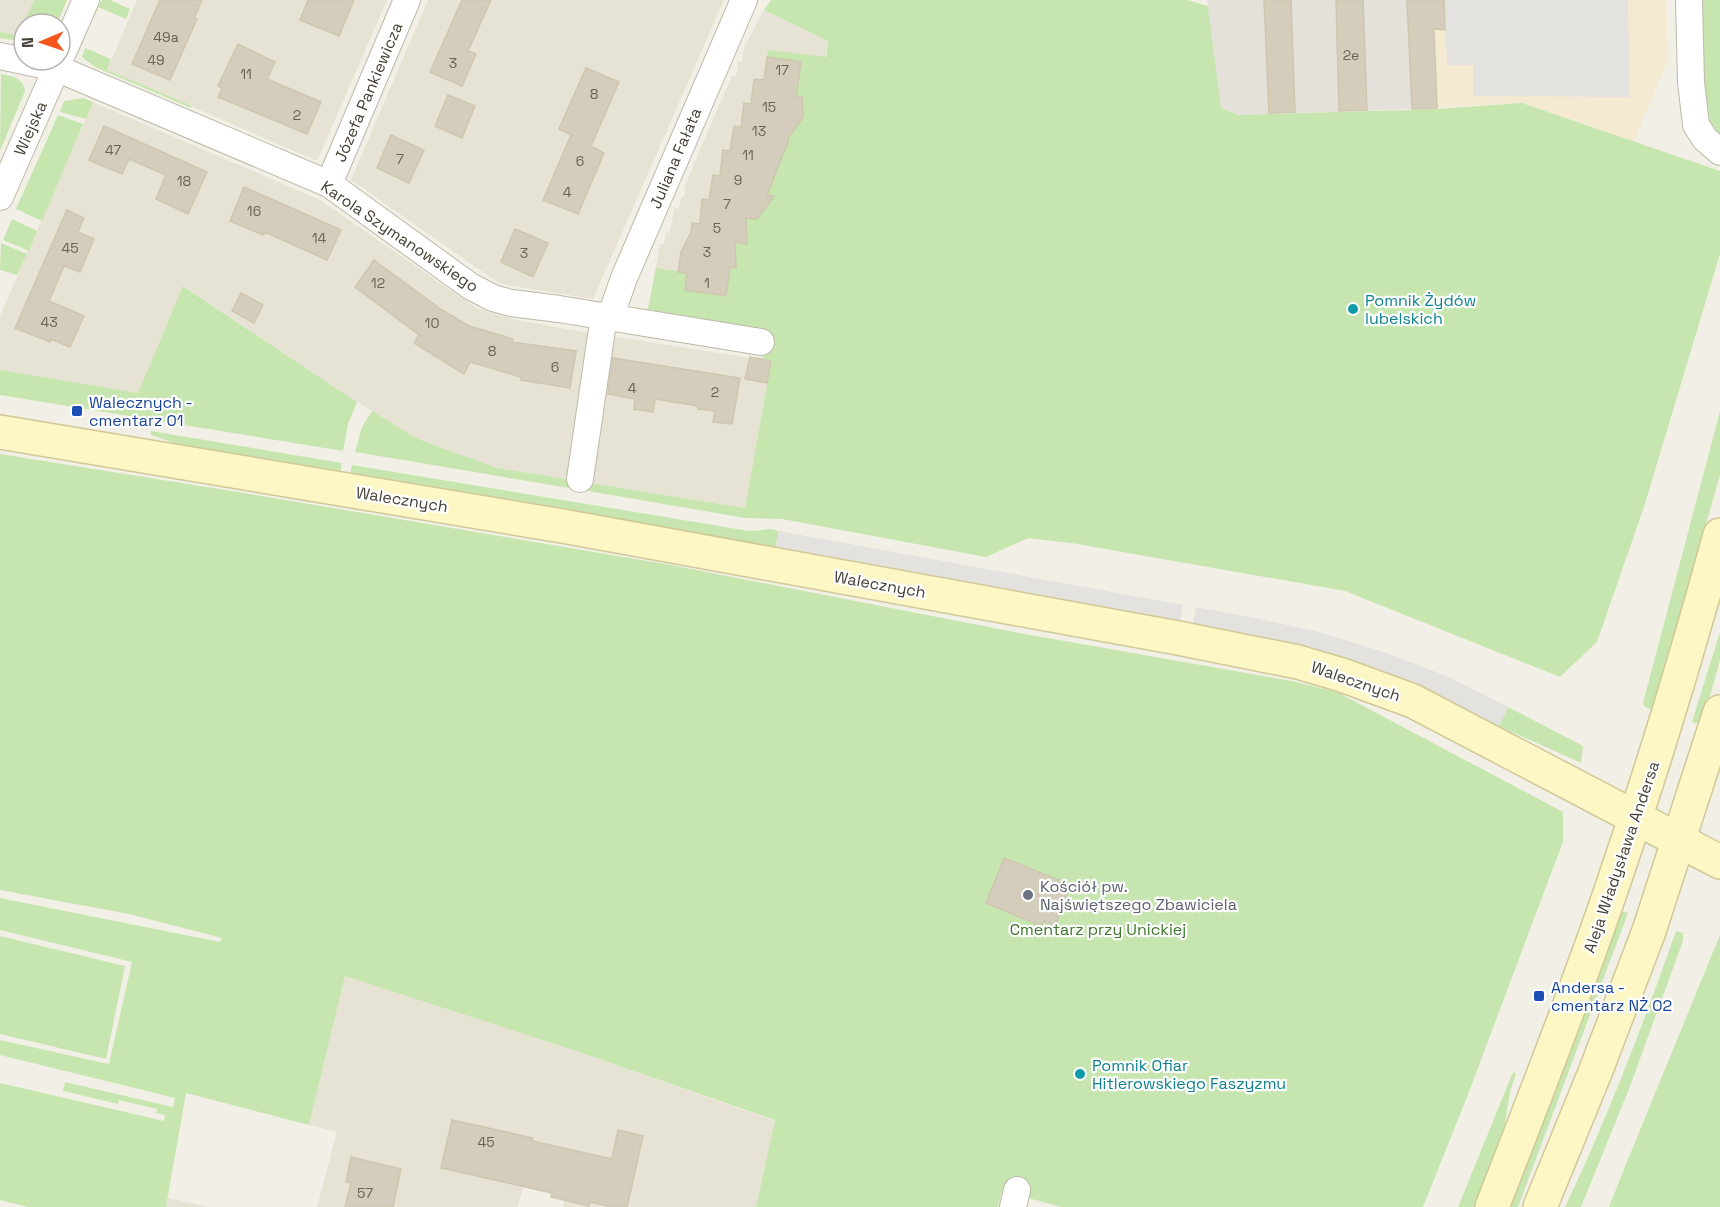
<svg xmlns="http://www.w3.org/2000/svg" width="1720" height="1207" font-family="'Space Grotesk',sans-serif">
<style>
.residential{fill:#e6e2d4}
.commercial{fill:#f4e9d1}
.industrial{fill:#e4e1da}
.green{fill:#c7e6af}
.parking{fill:#e3e2de}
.building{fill:#d4cdbb;stroke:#cec6af;stroke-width:1.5}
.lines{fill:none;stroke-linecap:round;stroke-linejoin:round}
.street-casing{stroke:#bdb9a8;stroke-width:28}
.secondary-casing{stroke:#d1c897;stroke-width:36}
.street{stroke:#fff;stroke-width:26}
.secondary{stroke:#fdf6c5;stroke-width:33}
.culture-dot{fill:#0f9aa8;stroke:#fff;stroke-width:2}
.transit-dot{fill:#1a4fb4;stroke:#fff;stroke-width:2}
.worship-dot{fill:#6b7280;stroke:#fff;stroke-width:2}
.labels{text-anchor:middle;stroke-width:4.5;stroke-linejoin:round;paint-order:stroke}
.number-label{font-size:14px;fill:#696356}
.street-label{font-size:16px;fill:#454035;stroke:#fff}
.culture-label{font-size:16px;fill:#0d838f;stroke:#fff;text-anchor:start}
.transit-label{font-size:16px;fill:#164399;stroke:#fff;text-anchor:start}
.worship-label{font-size:16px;fill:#5b616d;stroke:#fff;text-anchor:start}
.park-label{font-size:16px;fill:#3e752a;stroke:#fff}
</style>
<rect width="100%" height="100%" fill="#f2f0e6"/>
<path class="residential" d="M0,0H34L18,36L0,32Z
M137,0H387L317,161L107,70Z
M428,0H724L593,299L500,284L351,180Z
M764,10L828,41L779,325L649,306L660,244H664L666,232L669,233L675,208L679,209L681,197H684L685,186L701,147L732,76H736L738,62H742L744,47Z
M93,102L320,200L476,308L512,319L594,334L571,480L497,468L418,439L362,405L184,286L138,393L0,370V316Z
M611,336L771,361L745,508L590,483Z
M345,976L570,1049L775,1121L756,1207H563L565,1197L523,1187L518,1207H317L337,1132L309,1125Z
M168,1198L208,1207H166Z"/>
<path class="commercial" d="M1407,0H1666L1668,60L1634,141L1522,103L1412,109Z"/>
<path class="industrial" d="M1207,0H1407L1412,109L1239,115L1221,108Z"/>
<path class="green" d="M34,0H67L57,24H24V42L0,38V32L18,35Z
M102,0H110L130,9L126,19L98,7Z
M771,0H1188L1208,6L1221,108L1238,115L1437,109L1522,103L1720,171V254L1644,507L1597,642L1560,677L1345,591L1071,543L1028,538L986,557L782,519L745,518L588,491L590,483L745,508L771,362L750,357L763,358L769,332L647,313L656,268L687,273L733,242L746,244L743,218L755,219L744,217L764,169L778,171L765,168L802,97H796L801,62L767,57L768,50L826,57L828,41L764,10Z
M1701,0H1720V136L1708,119L1706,109Z
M85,48L111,59L107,70L192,106L191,108L95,67L82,57Z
M1,74C12,76 24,78 25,91L0,151Z
M83,98L93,102L86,119L60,112L64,101Z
M58,115L83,124L42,221L16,209Z
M12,219L37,231L29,251L3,240Z
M1,243L27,254L17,275L0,270Z
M183,286L357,402L348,424L343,451L0,395V370L138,393Z
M372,411L418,439L497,468L571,480L569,488L355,452L362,427Z
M1720,411V475L1653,710L1645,707L1643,703Z
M151,431L342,463L340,473L189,448L151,435Z
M0,454L238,492L671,565L1025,634L1292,681L1337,692L1563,812V842L1467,1097L1423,1207H1061L1002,1191L998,1207H756L775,1120L570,1049L345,976L309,1125L186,1093L166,1207H28L0,1200V1083L164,1121L165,1115L156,1113L157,1109L119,1100L118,1104L63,1091L65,1082L173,1107L175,1098L0,1055V1040L109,1064L132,962L0,930V898L220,942L222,938L129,914L0,890Z
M352,465L749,531L771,529L779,531L775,548L350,475Z
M1720,632V660L1702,725L1692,722Z
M1508,707L1583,746L1581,763L1499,726Z
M1619,910L1628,913L1518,1207H1507Z
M1676,931L1683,933V941L1629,1089L1581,1207H1565C1608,1117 1643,1025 1676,931Z
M1720,935V1207H1609L1624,1169Z
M0,936L125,966L106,1059L0,1034Z
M1513,1072L1516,1074L1510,1092L1504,1130L1476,1207H1458Z"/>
<path class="parking" d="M1444,0H1628L1630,97L1473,96V65H1447Z
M779,531L1183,605L1179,625L775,551Z
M1196,607L1260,619L1323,633L1390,654L1451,678L1508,707L1499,726L1441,697L1385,675L1192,628Z"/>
<path class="building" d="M160,0H202L194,18L197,19L170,80L132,64Z
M308,0H354L339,36L300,20Z
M462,0H491L468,51L476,54L462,86L430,72Z
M1264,0H1291L1295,112L1269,113Z
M1336,0H1363L1367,110L1339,111Z
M1407,0H1444L1445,30L1434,29L1437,108L1412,109Z
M238,44L275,62L267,79L321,102L307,134L218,97L222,88L218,86Z
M767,57L801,62L796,97H802L803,117L788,138V142L767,195L774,196L757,219L746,218L747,244L735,242L736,268L730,267L726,296L685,290L687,273L678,272L681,252L691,232L692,223L700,224L702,199L709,200L713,175L720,176L723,150L730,151L734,126L741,127L744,103L751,104L754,79L764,80Z
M586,68L619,82L591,146L604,153L578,214L543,200L571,135L559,129Z
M448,95L475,106L462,138L435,126Z
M104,126L207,172L188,214L156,199L166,175L129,159L122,174L89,160Z
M391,135L424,150L409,183L377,168Z
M244,187L341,230L327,260L265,232L263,235L230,221Z
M67,210L84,218L78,232L94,239L80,272L64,266L49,301L84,316L70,347L51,339L50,342L15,328Z
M515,229L548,243L533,277L501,262Z
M374,260L442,310L469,326L513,339L512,342L576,351L570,388L521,380V377L470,362L464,374L414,343L419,335L355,287Z
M241,293L263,305L254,323L232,311Z
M750,357L771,361L767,383L745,379Z
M613,358L740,378L732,424L713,422L715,411L698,409V406L655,399L653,412L634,409L635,399L608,394Z
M1004,858L1059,880V886L1069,890L1055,926L1044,921L1041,926L986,903Z
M452,1120L533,1138L532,1141L612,1159L618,1130L643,1136L627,1207H612L590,1202L589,1206L551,1197L552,1193L441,1168Z
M351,1157L401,1169L393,1207H345L351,1183L346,1182Z"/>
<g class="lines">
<g class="street-casing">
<path id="street" d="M1689,0L1691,82L1696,125L1705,139L1720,152
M0,56L56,68L329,184L470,286L493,298L511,303L559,309L761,342
M60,59L86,0
M329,184L407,0
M0,197L60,60
M610,318L624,278L744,0
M580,479L602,329
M1013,1207L1017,1190"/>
</g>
<g class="secondary-casing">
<path id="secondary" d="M0,432L568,527L1178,638L1298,662L1342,675L1413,701L1720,862
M1492,1207C1532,1104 1573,1001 1609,896C1650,777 1687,656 1720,535
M1540,1207L1596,1070L1649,931L1720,712"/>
</g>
<use href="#street" class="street"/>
<use href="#secondary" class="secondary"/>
</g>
<g class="culture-dot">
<circle cx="1353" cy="309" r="6"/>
<circle cx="1080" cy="1074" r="6"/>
</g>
<g class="transit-dot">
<rect x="71" y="405" width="12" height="12" rx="3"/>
<rect x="1533" y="990" width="12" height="12" rx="3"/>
</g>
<circle class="worship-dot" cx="1028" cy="895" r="6"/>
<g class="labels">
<g class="number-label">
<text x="166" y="42">49a</text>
<text x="1351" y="60">2e</text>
<text x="156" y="65">49</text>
<text x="453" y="68">3</text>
<text x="782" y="75">17</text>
<text x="246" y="79">11</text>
<text x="594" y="99">8</text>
<text x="769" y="112">15</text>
<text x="297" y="120">2</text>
<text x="759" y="136">13</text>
<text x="113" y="155">47</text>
<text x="748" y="160">11</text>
<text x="400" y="164">7</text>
<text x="580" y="166">6</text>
<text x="738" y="185">9</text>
<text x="184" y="186">18</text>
<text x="567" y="197">4</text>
<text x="727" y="209">7</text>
<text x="254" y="216">16</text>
<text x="717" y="233">5</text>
<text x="319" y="243">14</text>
<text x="70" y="253">45</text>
<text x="707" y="257">3</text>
<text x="524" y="258">3</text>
<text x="378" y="288">12</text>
<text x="707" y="288">1</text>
<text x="49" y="327">43</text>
<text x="432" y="328">10</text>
<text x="492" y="356">8</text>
<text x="555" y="372">6</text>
<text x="632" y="393">4</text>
<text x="715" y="397">2</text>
<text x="486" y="1147">45</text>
<text x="365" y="1198">57</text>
</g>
<g class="street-label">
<text transform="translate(368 92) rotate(-67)" y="6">Józefa Pankiewicza</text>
<text transform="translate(30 128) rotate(-66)" y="6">Wiejska</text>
<text transform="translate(675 158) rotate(-67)" y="6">Juliana Fałata</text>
<text transform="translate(400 236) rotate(34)" y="6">Karola Szymanowskiego</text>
<text transform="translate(402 499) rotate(9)" y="6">Walecznych</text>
<text transform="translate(880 584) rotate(10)" y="6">Walecznych</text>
<text transform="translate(1356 681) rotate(19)" y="6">Walecznych</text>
<text transform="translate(1621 857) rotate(-71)" y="6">Aleja Władysława Andersa</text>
</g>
<g class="culture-label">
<text x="1365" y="306">Pomnik Żydów<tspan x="1365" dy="18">lubelskich</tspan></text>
<text x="1092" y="1071">Pomnik Ofiar<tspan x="1092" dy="18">Hitlerowskiego Faszyzmu</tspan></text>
</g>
<g class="transit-label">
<text x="89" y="408">Walecznych -<tspan x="89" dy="18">cmentarz 01</tspan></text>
<text x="1551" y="993">Andersa -<tspan x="1551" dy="18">cmentarz NŻ 02</tspan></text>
</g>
<g class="worship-label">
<text x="1040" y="892">Kościół pw.<tspan x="1040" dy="18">Najświętszego Zbawiciela</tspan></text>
</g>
<g class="park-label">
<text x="1098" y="935">Cmentarz przy Unickiej</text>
</g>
</g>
<g transform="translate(42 42) rotate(268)"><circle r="28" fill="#ffffff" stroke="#b5b3ae" stroke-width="1.5"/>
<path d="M0-4.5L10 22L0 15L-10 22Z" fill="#f4561b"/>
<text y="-9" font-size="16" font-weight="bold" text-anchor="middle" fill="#454035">N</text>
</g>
</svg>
